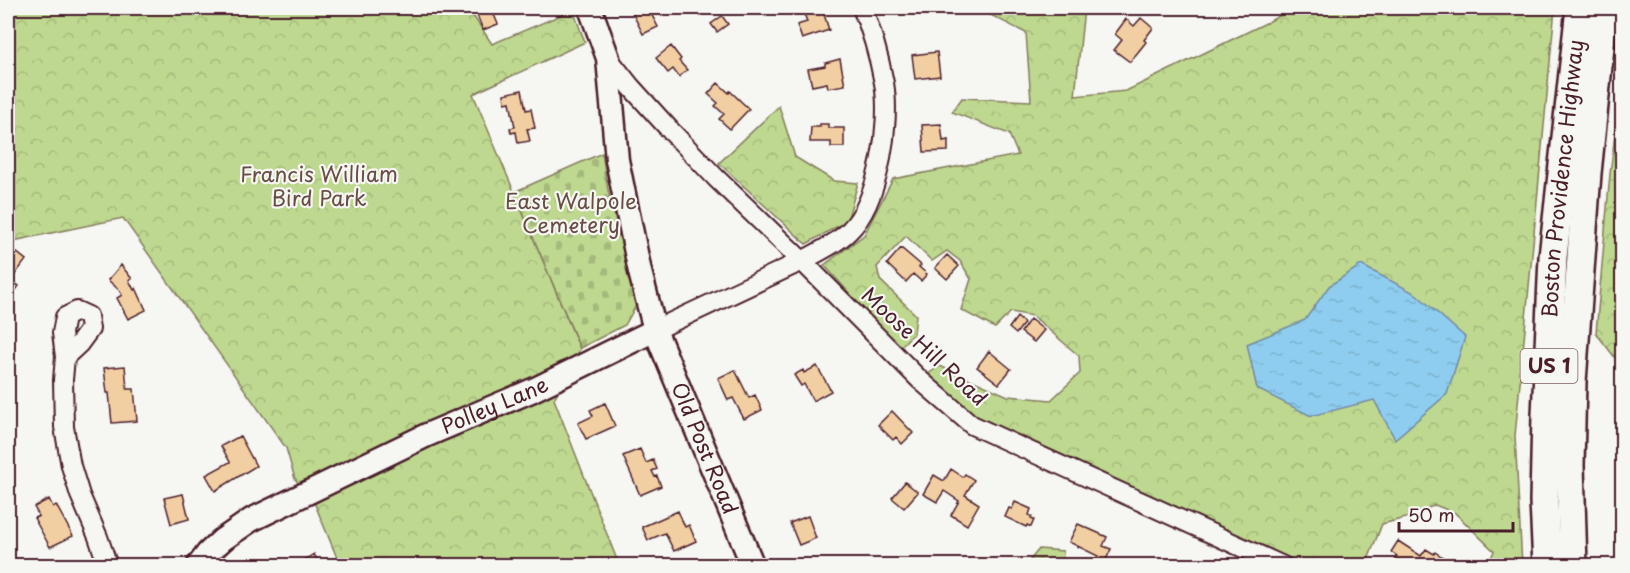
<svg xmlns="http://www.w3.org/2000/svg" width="1630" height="573" font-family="'Playpen Sans',sans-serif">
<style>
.forest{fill:url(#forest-crowns);stroke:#847c5d;stroke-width:1.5}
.cemetery{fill:url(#cemetery-stones);stroke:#847c5d;stroke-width:1.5}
.water{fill:url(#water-ripples);stroke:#7387a1;stroke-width:1.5}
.building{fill:#f2cfa3;stroke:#4a1f2b;stroke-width:1.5}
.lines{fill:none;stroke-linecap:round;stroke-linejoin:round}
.minor-casing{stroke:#4a1f2b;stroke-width:22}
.tertiary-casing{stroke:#4a1f2b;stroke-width:27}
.primary-casing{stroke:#4a1f2b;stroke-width:32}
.minor{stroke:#f6f6f2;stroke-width:18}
.tertiary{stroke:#f6f6f2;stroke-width:22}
.primary{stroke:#f6f6f2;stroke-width:27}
.labels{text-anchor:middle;stroke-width:4.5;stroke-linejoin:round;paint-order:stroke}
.shield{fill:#f6f6f2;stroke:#7e6067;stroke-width:1.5}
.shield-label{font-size:20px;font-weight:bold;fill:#4a1f2b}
.park-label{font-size:21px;fill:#674d44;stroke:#f6f6f2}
.street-label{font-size:21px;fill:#4a1f2b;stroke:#f6f6f2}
</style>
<defs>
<pattern id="forest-crowns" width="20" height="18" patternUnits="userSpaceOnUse" patternTransform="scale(1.5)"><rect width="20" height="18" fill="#bed88f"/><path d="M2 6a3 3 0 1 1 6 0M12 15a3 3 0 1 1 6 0" fill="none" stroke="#a5b97c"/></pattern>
<pattern id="cemetery-stones" width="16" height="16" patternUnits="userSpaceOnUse" patternTransform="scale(1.5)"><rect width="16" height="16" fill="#bed88f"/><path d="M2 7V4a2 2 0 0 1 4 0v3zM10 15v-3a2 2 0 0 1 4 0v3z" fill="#a5b97c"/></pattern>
<pattern id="water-ripples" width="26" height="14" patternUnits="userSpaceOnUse" patternTransform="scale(1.5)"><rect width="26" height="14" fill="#8ecdef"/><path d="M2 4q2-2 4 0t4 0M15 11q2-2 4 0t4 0" fill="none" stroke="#7cb0cd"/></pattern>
</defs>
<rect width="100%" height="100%" fill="#f6f6f2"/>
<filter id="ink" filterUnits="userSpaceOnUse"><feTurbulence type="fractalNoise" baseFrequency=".0167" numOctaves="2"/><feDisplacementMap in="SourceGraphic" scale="12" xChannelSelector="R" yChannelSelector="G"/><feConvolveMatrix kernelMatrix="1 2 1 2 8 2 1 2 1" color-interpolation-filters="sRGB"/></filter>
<g filter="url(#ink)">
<path class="forest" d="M8,8H468L492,44L573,10L585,42L473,94L580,349L554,399L619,565H340L314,502L295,479L286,448L123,218L8,242Z
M977,8H1084L1075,96L1126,91L1268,22L1294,8H1555L1515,436L1522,565H1488L1494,551L1455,513L1435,505L1406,518L1382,524L1366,565H1303L975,417L928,374L940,366L1008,396L1051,400L1080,373L1079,356L1033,316L1011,312L995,328L961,310L971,279L960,261L947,251L932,261L906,236L877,267L880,280L916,315L914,333L899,348L824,265L864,235L893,179L1018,155L1009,134L952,112L962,98L1031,101L1026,33Z
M1622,78V358L1616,359L1596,333L1610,174Z
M779,106L795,157L834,181L858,183L847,221L806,244L719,163Z
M1039,549L1063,551L1062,565H1026Z"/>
<path class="cemetery" d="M602,153L608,190L637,304L625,325L580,348L514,192Z"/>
<path class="water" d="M1361,265L1416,294L1465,337L1447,394L1395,439L1374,400L1311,416L1257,389L1247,344L1305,320L1329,286Z"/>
<path class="building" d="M481,8H491L498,24L483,30L475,10Z
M630,8H648L658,27L643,34Z
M811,8H822L829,30L802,39L797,25L807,22L803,10Z
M722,16L728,24L717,32L711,24Z
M1141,18L1153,28L1144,40L1146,42L1130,62L1114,50L1122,40L1115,34L1126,19L1134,26Z
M671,46L681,59L679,61L687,70L679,77L673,69L668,73L656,58Z
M937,52L940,76L915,79L912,55Z
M840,59L845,85L828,88L827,83L812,86L808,69L825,66V63Z
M718,83L729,93L730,91L749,109L730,129L719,119L724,114L715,106L718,103L708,94Z
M522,90L526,110L531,109L535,128L527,129L530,141L518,143L516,132L511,133L510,128L515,127L510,102L505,103L504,94Z
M820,124H828V128H844V147H831V142H810L811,127H820Z
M941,124L943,141L948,140V151L924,152L922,125Z
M11,248L26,260L11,280L19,286L8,301V253Z
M901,248L921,265L919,267L927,274L921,281L913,274L906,282L887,264Z
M947,255L959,266L947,279L935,268Z
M121,265L132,279L129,280L134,290L136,288L146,310L128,319L117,298L122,295L119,290L108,280Z
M1017,317L1024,323L1016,334L1009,328Z
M1030,319L1044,330L1034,342L1021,332Z
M989,351L1011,369L999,384L977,367Z
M125,366L127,389H134L137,421L112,423L109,393H107L104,368Z
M817,366L831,391L813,401L804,384L801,386L794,375L803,370L804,373Z
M735,370L749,398L755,395L762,410L744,419L733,398L728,400L718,378Z
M605,403L615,426L586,439L578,423L593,416L590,410Z
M892,411L913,433L902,444L896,437L893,440L878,425Z
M240,436L256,466L215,491L206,475L230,462L221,446Z
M640,449L646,463L653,460L657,469L652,471L655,477L657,476L661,486L640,495L623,456Z
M951,469L963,477L965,474L974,480L965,495L979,504L967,525L951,515L959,501L944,491L937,502L923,494L934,475L944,481Z
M905,482L918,492L904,508L892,498Z
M183,494L189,519L171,524L164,498Z
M49,499L53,507L56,505L73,536L50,547L34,518L39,516L34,507Z
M1015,502L1031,509L1029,515L1032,517L1031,519L1034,520L1031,527L1027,525L1026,527L1005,517L1009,508L1012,509Z
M678,511L685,527L689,525L696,541L674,551L665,533L648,540L642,527Z
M808,516L816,538L799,545L790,523Z
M1078,524L1107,537L1103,546L1111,549L1104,564L1095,560L1098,556L1069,542Z
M1398,541L1421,556L1426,549L1434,554L1435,552L1456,566H1402L1403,564L1395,559L1397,556L1391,552Z
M314,554L319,563L324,561L326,566H294Z
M64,558L66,566H14Z"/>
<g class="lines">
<g class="minor-casing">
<path id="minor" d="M608,58L631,87L670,130L716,178L802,261L920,380L972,425L1283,566
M655,330L802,261C818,252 836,244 849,231C879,202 891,123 884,83C879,57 872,31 862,8
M65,357L79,344L90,329L88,316L77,311L65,317L62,333L65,357L63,380L64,427L71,466L80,495L98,537L108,566"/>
</g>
<g class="tertiary-casing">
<g id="tertiary">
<path id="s1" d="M590,8L608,58L617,160L640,272L655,330L753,566"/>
<path id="s2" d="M198,566L208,553L222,540L251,520L427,435L533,390L655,330"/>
</g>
</g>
<g class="primary-casing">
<g id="primary">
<path id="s3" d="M1547,566L1544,501L1546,415L1553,257L1580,8"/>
<path d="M1573,566L1570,465L1572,382L1587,173L1604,8"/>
</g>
</g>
<use href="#minor" class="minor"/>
<use href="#tertiary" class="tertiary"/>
<use href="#primary" class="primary"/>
</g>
</g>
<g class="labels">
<rect class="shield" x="1520.5" y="349" width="57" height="34" rx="4.5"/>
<g class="shield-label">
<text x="1549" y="373">US 1</text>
</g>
<g class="park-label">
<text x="319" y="182">Francis William<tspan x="319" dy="24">Bird Park</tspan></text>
<text x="571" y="209">East Walpole<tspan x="571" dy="24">Cemetery</tspan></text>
</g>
<g class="street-label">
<text dy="7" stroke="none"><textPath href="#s3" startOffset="388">Boston Providence Highway</textPath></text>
<text transform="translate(924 347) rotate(43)" y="7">Moose Hill Road</text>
<text dy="7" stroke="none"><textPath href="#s2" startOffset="340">Polley Lane</textPath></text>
<text dy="7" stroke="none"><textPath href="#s1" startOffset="458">Old Post Road</textPath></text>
</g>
</g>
<rect width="1630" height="573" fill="none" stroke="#f6f6f2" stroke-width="30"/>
<rect x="15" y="15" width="1600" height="543" fill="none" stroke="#4a1f2b" stroke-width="2" filter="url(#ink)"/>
<path d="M1399 522v9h114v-9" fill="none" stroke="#4a1f2b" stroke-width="3"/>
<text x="1408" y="522" font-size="18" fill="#4a1f2b" stroke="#f6f6f2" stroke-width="4.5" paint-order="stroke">50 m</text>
</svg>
